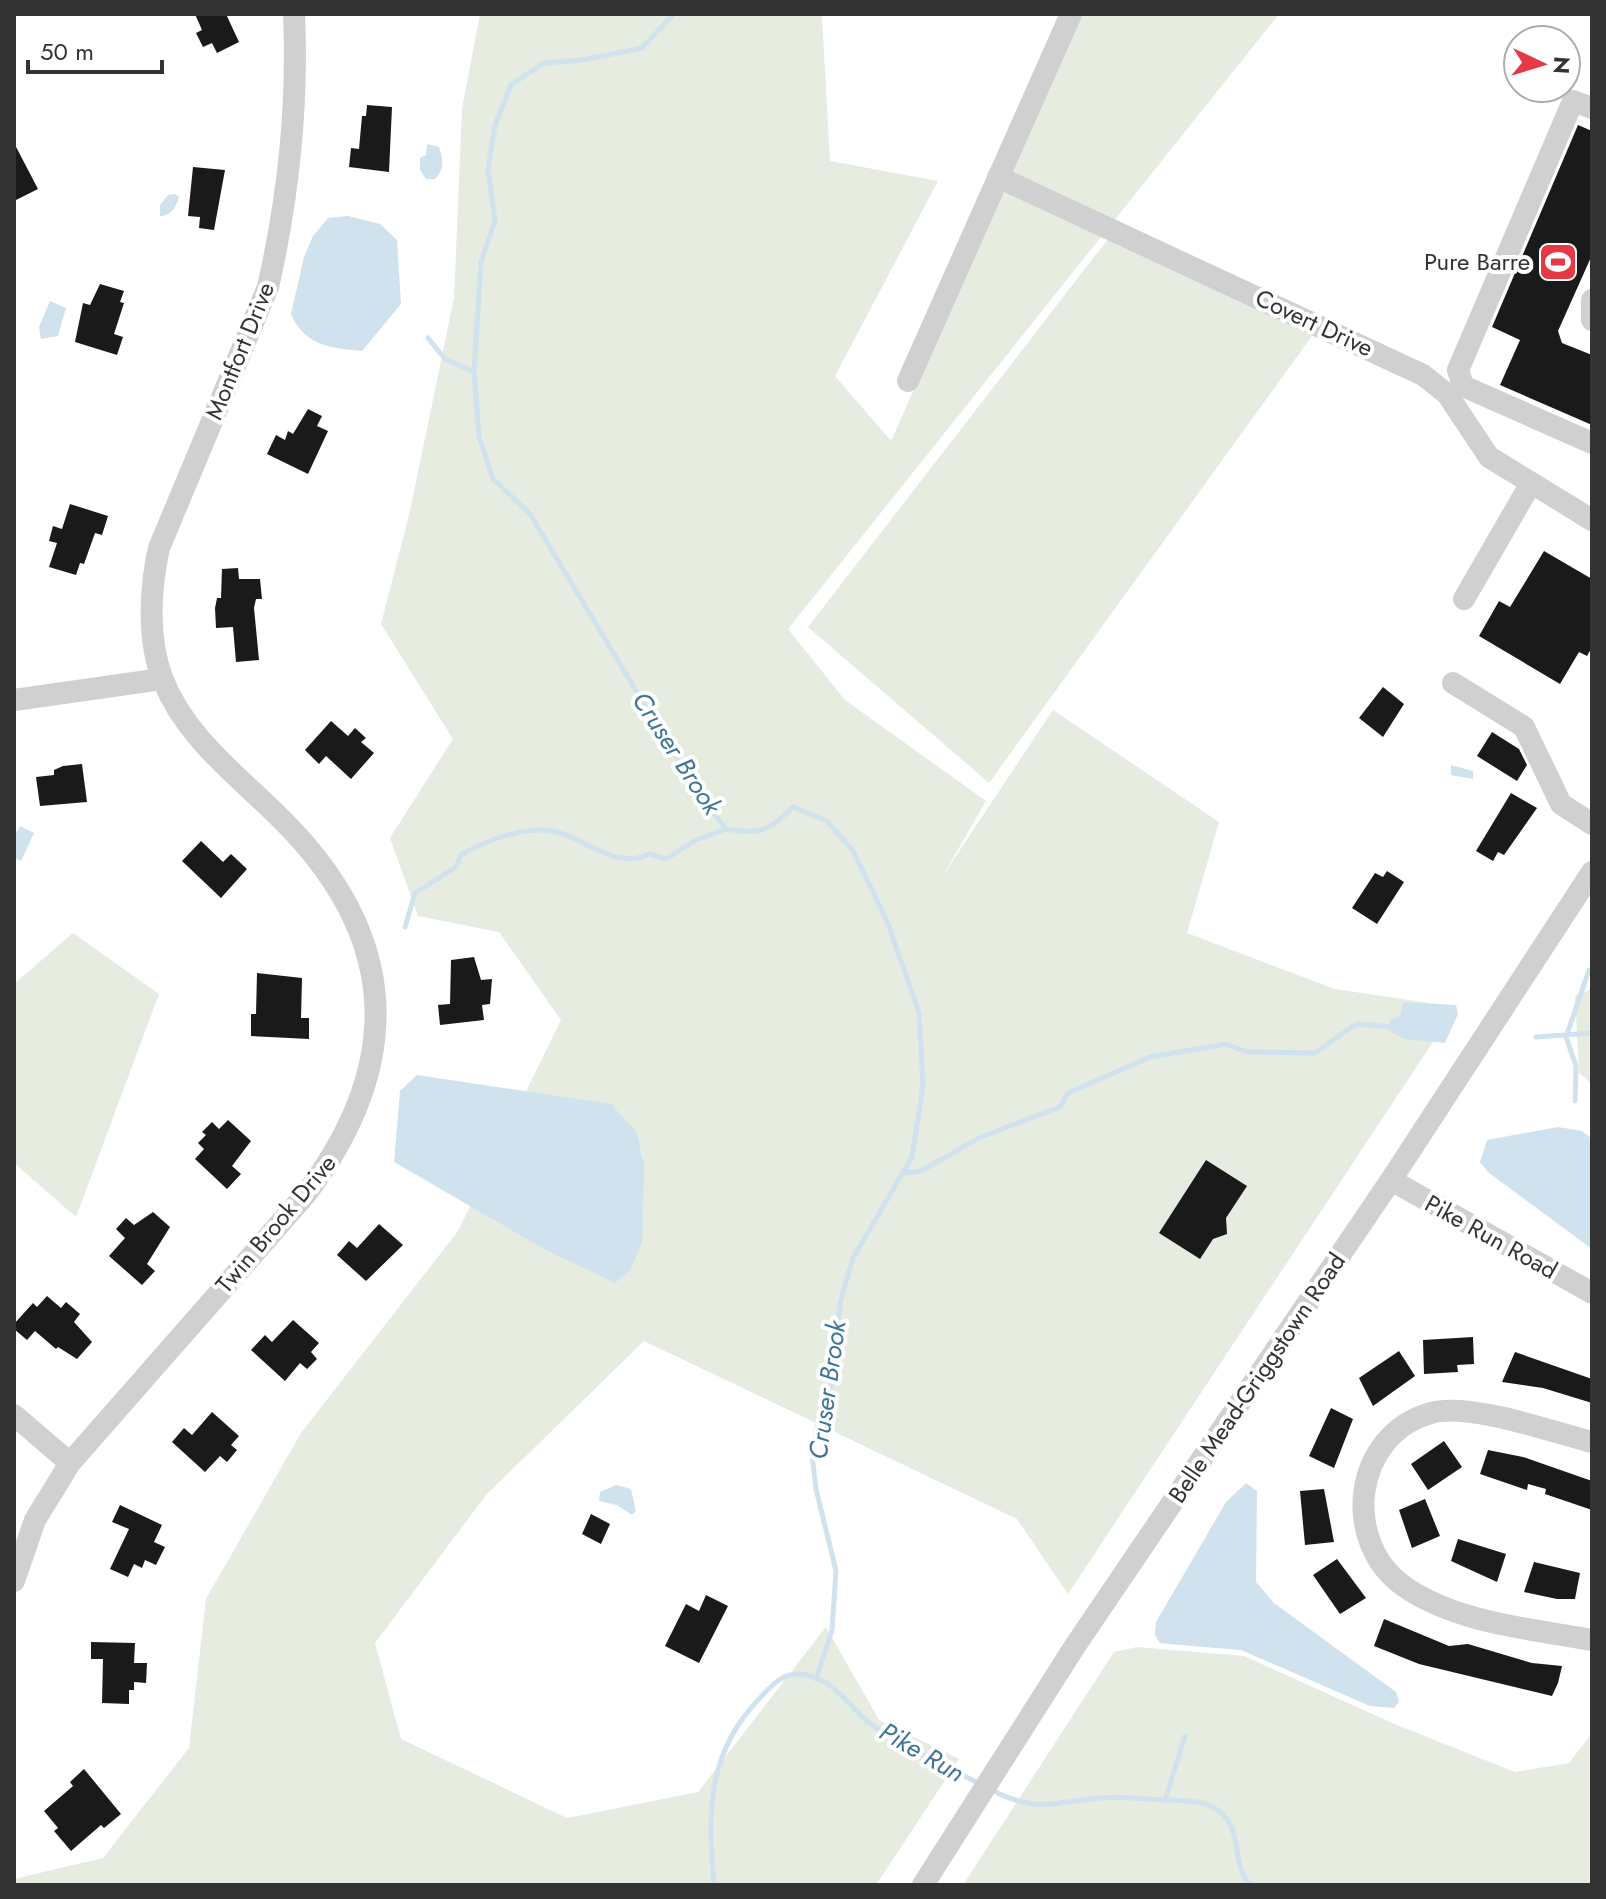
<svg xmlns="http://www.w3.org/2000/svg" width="1606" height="1899" font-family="Jost,sans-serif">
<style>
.green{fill:#e6ecdf}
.water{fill:#cfe2ee}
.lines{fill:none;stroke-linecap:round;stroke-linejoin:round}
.stream{stroke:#cfe2ee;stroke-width:5}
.building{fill:#1a1a1a}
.minor{stroke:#d0d0d0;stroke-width:22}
.labels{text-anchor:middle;stroke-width:8;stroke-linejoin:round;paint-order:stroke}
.poi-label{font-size:24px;fill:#333;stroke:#fff;text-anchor:end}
.street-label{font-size:24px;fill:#333;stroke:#fff}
.water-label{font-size:26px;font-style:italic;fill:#3f7597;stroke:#fff}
</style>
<rect width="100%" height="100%" fill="#fff"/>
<path class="green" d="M480,14L822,16L830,161L938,181L835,376L891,441L1082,14H1279L788,629L845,700L986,801L942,877L1053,710L1219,822L1187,933L1335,989L1456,1007L1068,1594L1017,1519L644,1341L486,1495L375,1643L401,1739L567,1818L698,1792L826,1627L879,1720L959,1759L876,1885H14V1879L103,1858L189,1748L206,1599L301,1433L458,1231L561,1020L499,932L418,916L390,838L453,739L381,624L410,511L454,298L462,109Z
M1108,239L1314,333L989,783L808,627Z
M73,933L159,994L76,1217L14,1163V984Z
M1592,989V1084L1579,1073L1575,996Z
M1137,1647L1244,1656L1397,1725L1515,1772L1569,1763L1592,1733V1885H963L1114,1652Z"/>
<path class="water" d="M427,144L439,147C443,158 445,170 435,179H426L420,170V158L426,155Z
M175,194L179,197C177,206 170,217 160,216V205L168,195Z
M348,216L380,224L397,240L401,304L362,351C330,348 305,346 291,314L304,257L313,236L328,218Z
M50,301L66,308L58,336L41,339L39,327Z
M1451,765L1473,771V779L1451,775Z
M20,826L34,833L21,861L14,858V837Z
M1404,1002L1456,1005L1458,1014L1445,1043L1404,1039L1388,1030L1390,1020L1400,1016Z
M417,1075L611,1104L636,1131L644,1165L642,1242L631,1269L615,1283L544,1249L394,1162L400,1091Z
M1558,1127L1582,1131L1592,1139V1249L1489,1173L1480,1162L1487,1140Z
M1246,1483L1257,1491L1256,1582L1274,1603L1396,1692L1399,1702L1394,1708L1370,1706L1241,1650L1168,1644L1160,1643L1155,1635L1156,1622L1226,1502Z
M616,1485L631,1489L636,1511L632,1515L617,1505L599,1501L600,1492Z"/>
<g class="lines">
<path class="stream" d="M674,14L642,48L582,60L544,63L511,85L495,125L488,169L495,221L481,262L474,372L479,436L493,479L530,514L698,794L726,829C762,835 767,831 793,807L827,821L853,851L887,921L919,1013L923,1085L912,1157L853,1258L840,1303L834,1377L818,1422L812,1455L816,1489L836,1571L832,1630L816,1679
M428,338L445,359L474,372
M405,927L415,893L456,867L461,855C483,842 512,831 538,830C580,828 608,873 650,854L666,859L696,840L726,829
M1536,1037L1592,1033
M1575,1101L1576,1066L1566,1037L1589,970
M904,1173L921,1171L981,1137L1060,1107L1068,1093L1150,1057L1225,1044L1248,1052L1315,1053L1356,1024L1392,1027
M992,1790C1037,1814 1054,1802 1100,1798C1120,1796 1142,1799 1162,1800C1176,1800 1198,1800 1211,1806C1248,1825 1228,1865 1251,1885
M1165,1800L1185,1736
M714,1885C708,1814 706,1753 760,1698C771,1686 782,1673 800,1674C833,1677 847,1704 868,1722C902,1748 942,1764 980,1784"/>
</g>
<path class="building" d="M195,14H226L239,42L217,53L212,43L203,47L196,33L202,30Z
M367,105L392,107L389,172L349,167L351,148L359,149L362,116H366Z
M1578,125L1592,131V255L1558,331L1562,343L1592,355V425L1500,385L1520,340L1492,327Z
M14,143L38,189L14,201Z
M193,167L225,170L214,230L199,228L200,217L188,216Z
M100,284L124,291L120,302L124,303L114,334L123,337L117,355L75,342L83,303L90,305Z
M308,409L322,416L317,426L328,431L308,474L267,454L276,435L285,440L288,431L293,434Z
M70,504L108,516L102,535L95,533L84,564L80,563L76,575L49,567L57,543L49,541L53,526L62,529Z
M1544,551L1592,579V647L1587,656L1579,652L1560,684L1479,636L1499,601L1510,607Z
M238,568L239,579H260L262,599H256L254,608L259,660L236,662L233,627L216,628L215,608L217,598H221L222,569Z
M1383,687L1404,704L1383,737L1359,718Z
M331,721L348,736L355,728L366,738L361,742L374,753L351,779L326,756L319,764L305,750Z
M1492,732L1519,749L1527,765L1517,781L1477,756Z
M82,764L87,802L40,806L36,777L54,775V770L63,766Z
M1511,793L1537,808L1504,855L1498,852L1493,861L1476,851Z
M201,841L223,862L231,854L247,869L221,898L182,861Z
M1387,871L1404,882L1377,924L1352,908L1375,873L1383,877Z
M474,957L481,980L492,979L490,1004L482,1005L484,1020L440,1025L438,1005L450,1004L451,960Z
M257,973L302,978L301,1018H309V1039L251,1036V1014H256Z
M228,1120L251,1141L232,1166L241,1174L227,1189L195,1159L204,1149L198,1143L206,1135L202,1132L212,1122L219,1129Z
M1206,1160L1247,1186L1226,1218L1227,1234L1213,1239L1200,1259L1159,1233Z
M153,1212L170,1227L147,1264L155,1271L142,1285L109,1256L125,1238L116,1229L126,1218L134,1225Z
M379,1224L403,1245L366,1281L337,1255L349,1241L357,1248Z
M47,1296L61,1308L66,1302L80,1314L74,1322L92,1342L77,1359L58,1347L56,1349L35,1331L27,1340L14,1329V1324L33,1303L37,1307Z
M293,1320L319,1343L311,1352L317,1359L307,1369L300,1363L285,1381L251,1350L265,1335L272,1342Z
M1473,1337L1474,1364L1457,1365L1458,1372L1424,1374L1423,1340Z
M1399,1351L1415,1376L1373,1406L1359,1378Z
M1515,1352L1592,1379V1403L1543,1388L1502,1382Z
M1331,1408L1353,1419L1334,1468L1309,1456Z
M212,1412L239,1436L231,1445L237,1450L227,1462L220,1456L205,1472L172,1442L184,1428L192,1435Z
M1444,1441L1462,1467L1428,1490L1411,1464Z
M1488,1450L1523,1457L1592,1481V1510L1545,1494L1546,1489L1528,1484L1527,1490L1480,1474Z
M1324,1489L1334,1542L1305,1545L1300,1491Z
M1425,1499L1440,1536L1412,1548L1399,1510Z
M120,1505L162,1525L154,1542L165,1547L156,1565L145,1560L142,1568L134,1564L128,1577L110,1569L129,1529L112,1522Z
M591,1514L610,1524L601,1544L582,1534Z
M1458,1539L1506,1554L1497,1582L1451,1561Z
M1337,1559L1366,1598L1340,1614L1313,1575Z
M1534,1562L1580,1573L1575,1599H1557L1524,1592Z
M706,1595L728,1606L699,1663L665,1646L686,1604L699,1611Z
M1384,1619L1449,1646L1468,1644L1532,1663L1562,1666L1558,1683L1552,1696L1419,1664L1374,1646Z
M91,1642L135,1643L134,1663H147L146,1683L134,1682V1690H129V1704L102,1703L103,1659H91Z
M84,1769L121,1814L104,1828L101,1825L71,1851L54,1831L58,1828L44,1811L73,1786L70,1782Z"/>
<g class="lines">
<path class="minor" d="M1592,108L1573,101L1458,370L1463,386L1592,443
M998,177L1423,375L1447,394L1489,457L1592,520
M1592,300V320
M908,381L1071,14
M1464,599L1531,483
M1453,683L1524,727L1561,804L1592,824
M14,700L162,679
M1391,1180L1592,1293
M14,1415L70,1463
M1592,1442C1553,1432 1468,1402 1431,1413C1352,1435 1341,1543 1405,1587C1457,1623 1532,1629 1592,1640
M14,1581L35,1520L70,1463L306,1194C400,1069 402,947 292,830C247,782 188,743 163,680C147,640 150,588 159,548L268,287C288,199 298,104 294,14
M923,1885L1075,1646L1391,1180L1592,872"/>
</g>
<defs>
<g id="stadium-square" transform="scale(2)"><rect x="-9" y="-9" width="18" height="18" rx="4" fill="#e63946" stroke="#fff"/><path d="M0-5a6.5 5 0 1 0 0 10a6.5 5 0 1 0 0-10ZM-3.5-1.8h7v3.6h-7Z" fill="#fff"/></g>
</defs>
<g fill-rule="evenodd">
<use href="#stadium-square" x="1558" y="262"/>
</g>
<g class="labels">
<g class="poi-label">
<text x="1530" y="270">Pure Barre</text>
</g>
<g class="street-label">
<text transform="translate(1314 323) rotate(25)" y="8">Covert Drive</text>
<text transform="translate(240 351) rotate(-68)" y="8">Montfort Drive</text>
<text transform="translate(276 1224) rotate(-50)" y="8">Twin Brook Drive</text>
<text transform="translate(1491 1237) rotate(29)" y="8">Pike Run Road</text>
<text transform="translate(1257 1378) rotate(-56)" y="8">Belle Mead-Griggstown Road</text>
</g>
<g class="water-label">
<text transform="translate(677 753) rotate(57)" y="9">Cruser Brook</text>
<text transform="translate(827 1390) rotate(-82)" y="9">Cruser Brook</text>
<text transform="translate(922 1752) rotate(30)" y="9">Pike Run</text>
</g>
</g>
<rect width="1606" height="1899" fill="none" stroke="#333333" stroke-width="32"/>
<g transform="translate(1542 64) rotate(94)"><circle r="38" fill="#ffffff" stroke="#adadad" stroke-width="2"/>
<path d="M0-6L14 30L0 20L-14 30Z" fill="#e63946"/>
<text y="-12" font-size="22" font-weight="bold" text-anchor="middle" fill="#333333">N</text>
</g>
<path d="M28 60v12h134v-12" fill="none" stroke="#333333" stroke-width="4"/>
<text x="40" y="60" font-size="24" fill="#333333" stroke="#ffffff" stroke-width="6" paint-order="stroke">50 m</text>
</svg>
